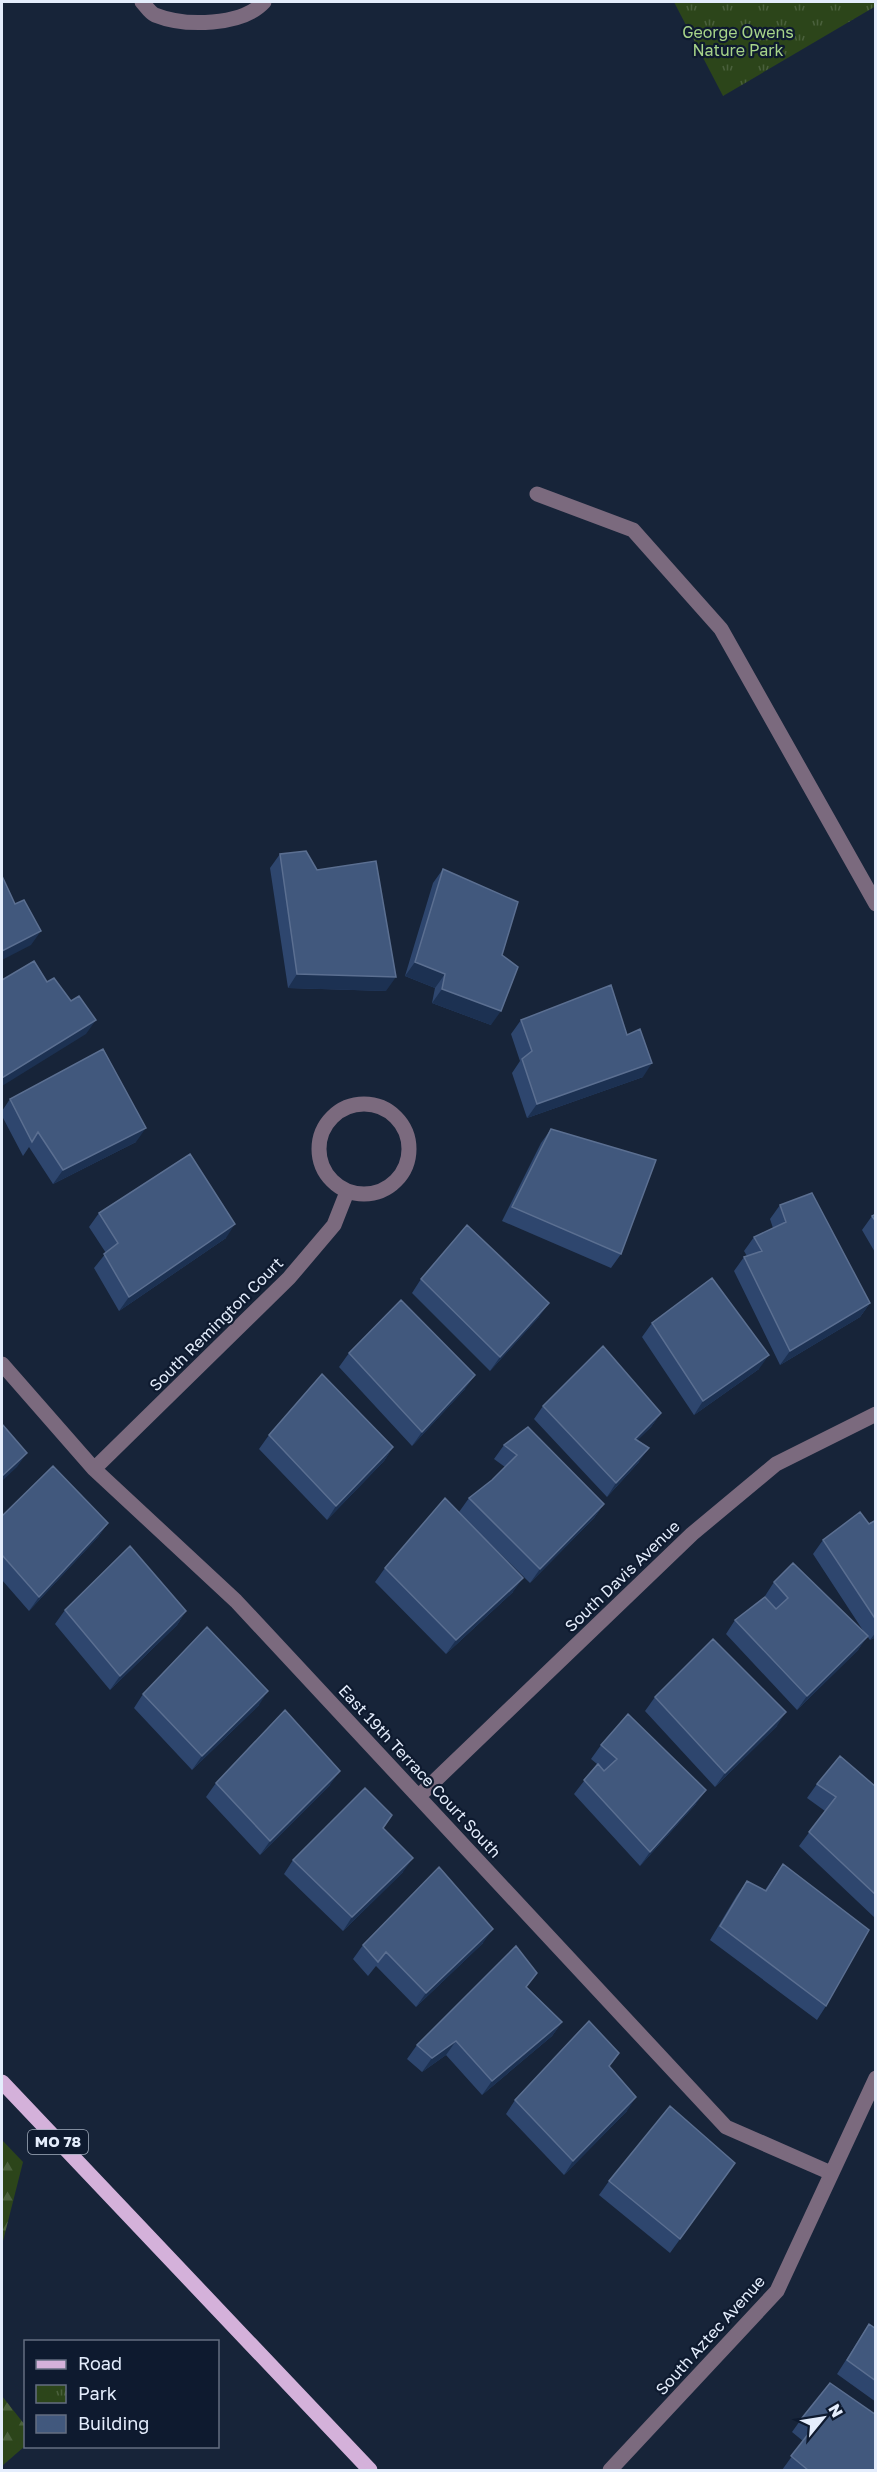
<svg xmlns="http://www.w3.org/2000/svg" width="877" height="2472" font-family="'Golos Text',sans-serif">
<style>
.forest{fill:url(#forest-firs)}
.park{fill:url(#park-tufts)}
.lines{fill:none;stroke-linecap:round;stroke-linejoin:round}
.minor{stroke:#7b6a7e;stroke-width:15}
.major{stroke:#d4b1da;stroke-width:15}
.wall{fill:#2e466e}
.shaded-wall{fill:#1c3152}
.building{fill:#41587d;stroke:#5b6f91;stroke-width:1.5}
.labels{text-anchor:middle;stroke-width:4.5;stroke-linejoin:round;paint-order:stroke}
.shield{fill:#0e1a2f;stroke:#a4aebe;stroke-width:1.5}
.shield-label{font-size:15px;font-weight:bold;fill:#e4edfc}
.park-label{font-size:16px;fill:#a7d489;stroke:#0e1a2f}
.street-label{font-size:16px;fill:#e4edfc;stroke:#0e1a2f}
</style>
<defs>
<pattern id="forest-firs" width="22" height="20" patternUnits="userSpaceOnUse" patternTransform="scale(1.5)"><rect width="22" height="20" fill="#2c451a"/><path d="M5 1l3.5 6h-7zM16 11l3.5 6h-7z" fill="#4a603c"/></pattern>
<pattern id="park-tufts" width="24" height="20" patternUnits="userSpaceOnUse" patternTransform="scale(1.5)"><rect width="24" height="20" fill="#2c451a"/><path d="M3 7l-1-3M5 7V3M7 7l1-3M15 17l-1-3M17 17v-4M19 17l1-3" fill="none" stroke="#4a603c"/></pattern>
</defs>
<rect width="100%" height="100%" fill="#172439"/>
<path class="forest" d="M2,2140L23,2162L2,2245Z
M2,2396L25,2425V2446L2,2466Z"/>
<path class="park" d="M674,2H875L876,6L723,96Z"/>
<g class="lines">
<path class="minor" d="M142,2C146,6 150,13 155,15C185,27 242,26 264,2
M537,494L633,530L721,629L876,904
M319 1149a45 45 0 1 1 90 0a45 45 0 1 1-90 0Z
M2,1364L94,1469L236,1601L726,2127L831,2173
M94,1469L289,1278L334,1225L347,1192
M419,1796L692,1534L776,1464L876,1414
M610,2470L777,2291L876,2078"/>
<path class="major" d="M2,2082L370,2470"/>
</g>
<path class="wall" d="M280,854L317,870L386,991L288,988L270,868Z
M443,869L502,955L491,1025L432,1003L435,988L405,976L433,883Z
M521,1020L627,1035L643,1077L527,1118L512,1073L520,1061L511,1034Z
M10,1099L136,1142L53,1184L29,1147L23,1156L2,1116V1111Z
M551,1129L621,1254L611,1268L502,1221L541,1143Z
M780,1205L870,1303L860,1317L780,1365L734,1271L744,1257L747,1256L744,1251L754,1237L773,1228L770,1219Z
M99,1213L226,1238L119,1311L94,1268L106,1253L89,1227Z
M876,1214V1254L862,1230L872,1216Z
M421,1279L539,1317L490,1371L412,1293Z
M652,1323L759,1369L694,1415L642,1337Z
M349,1353L465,1389L412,1446L339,1367Z
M543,1406L661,1413L651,1427L637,1440L639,1462L607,1497L534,1419Z
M269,1435L393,1447L384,1461L327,1520L259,1449Z
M504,1445L604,1504L594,1518L530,1583L463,1517L513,1592L446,1654L375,1582L385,1568L459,1512L469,1498L492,1480L505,1467L494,1459Z
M2,1516L108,1523L98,1537L29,1611L2,1580Z
M876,1520V1637L870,1640L867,1636L858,1650L797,1710L726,1634L735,1620L776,1609L765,1596L774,1582L864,1632L813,1554L823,1540L869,1524Z
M65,1610L186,1611L177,1625L110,1690L55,1624Z
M143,1694L259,1705L192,1770L134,1708Z
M655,1697L777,1726L715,1787L645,1711Z
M601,1745L696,1804L640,1866L574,1794L597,1764L591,1759Z
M216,1783L330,1785L260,1855L206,1797Z
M817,1784L876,1787L875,1918L799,1846L825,1811L807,1798Z
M383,1829L403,1872L343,1931L284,1874L293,1860Z
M783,1864L826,2006L817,2020L710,1940L737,1895L747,1881L765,1890Z
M483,1943L416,2007L376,1966L368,1976L353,1959L363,1945Z
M527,1987L562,2022L552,2036L482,2095L446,2055L422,2072L407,2059L417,2045Z
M609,2066L627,2111L564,2175L506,2114L515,2100Z
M725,2177L670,2253L599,2195L609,2181Z
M869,2324L876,2329V2402L837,2374Z
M802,2418L876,2470H782L803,2441L792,2432Z"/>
<path class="shaded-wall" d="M41,931L31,945L2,960V951Z
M415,962L445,974L435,988L405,976Z
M297,974L396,977L386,991L288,988Z
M442,989L501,1011L491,1025L432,1003Z
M96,1020L86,1034L2,1086V1078Z
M652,1063L643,1077L527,1118L537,1104Z
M146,1128L136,1142L53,1184L63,1170Z
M235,1224L226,1238L119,1311L129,1297Z
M549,1303L539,1317L490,1371L500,1357Z
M870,1303L860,1317L780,1365L790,1351Z
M769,1355L759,1369L694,1415L703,1401Z
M475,1375L465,1389L412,1446L422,1432Z
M661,1413L651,1427L625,1453L635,1439Z
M393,1447L384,1461L327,1520L336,1506Z
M649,1448L639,1462L607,1497L616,1483Z
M27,1453L17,1467L2,1481V1476Z
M604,1504L594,1518L530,1583L540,1569Z
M108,1523L98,1537L29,1611L39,1597Z
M523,1578L513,1592L446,1654L456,1640Z
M186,1611L177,1625L110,1690L120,1676Z
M876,1632V1637L870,1640Z
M868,1636L858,1650L797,1710L807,1696Z
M268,1691L259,1705L192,1770L202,1756Z
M786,1712L777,1726L715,1787L725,1773Z
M340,1771L330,1785L260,1855L270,1841Z
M706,1790L696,1804L640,1866L650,1852Z
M413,1858L403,1872L343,1931L352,1917Z
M493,1929L483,1943L416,2007L426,1993Z
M562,2022L552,2036L482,2095L492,2081Z
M456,2041L446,2055L422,2072L432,2058Z
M636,2097L627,2111L564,2175L573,2161Z"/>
<path class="building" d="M306,851L317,870L376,861L396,977L297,974L280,854Z
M443,869L518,902L502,955L518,967L501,1011L442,989L445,974L415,962Z
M2,876L15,904L24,900L41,931L2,951Z
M34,961L47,982L54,978L71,1001L79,996L96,1020L2,1078V980Z
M611,985L627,1035L640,1029L652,1063L537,1104L522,1059L532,1051L521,1020Z
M103,1049L146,1128L63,1170L38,1132L32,1142L10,1099Z
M551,1129L656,1160L621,1254L512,1207Z
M190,1154L235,1224L129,1297L104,1254L118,1243L99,1213Z
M812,1193L870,1303L790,1351L744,1257L762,1251L754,1237L786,1222L780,1205Z
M876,1214V1222L872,1216Z
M467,1225L549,1303L500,1357L421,1279Z
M712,1278L769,1355L703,1401L652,1323Z
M401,1300L475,1375L422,1432L349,1353Z
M603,1346L661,1413L635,1439L649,1448L616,1483L543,1406Z
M322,1374L393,1447L336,1506L269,1435Z
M2,1424L27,1453L2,1476Z
M528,1427L604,1504L540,1569L469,1498L492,1480L517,1455L504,1445Z
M53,1466L108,1523L39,1597L2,1555V1516Z
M445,1498L523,1578L456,1640L385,1568Z
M860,1512L869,1524L876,1520V1620L823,1540Z
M130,1546L186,1611L120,1676L65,1610Z
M793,1563L868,1636L807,1696L735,1620L765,1597L776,1609L788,1598L774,1582Z
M207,1627L268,1691L202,1756L143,1694Z
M713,1639L786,1712L725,1773L655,1697Z
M285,1710L340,1771L270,1841L216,1783Z
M628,1714L706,1790L650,1852L584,1780L598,1764L604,1771L617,1759L601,1745Z
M840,1756L876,1787V1895L809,1832L836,1797L817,1784Z
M365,1788L392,1815L383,1828L413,1858L352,1917L293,1860Z
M783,1864L869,1930L826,2006L720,1926L747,1881L766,1891Z
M439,1867L493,1929L426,1993L386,1952L378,1962L363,1945Z
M516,1946L537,1973L526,1987L562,2022L492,2081L456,2041L432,2058L417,2045Z
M589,2021L619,2053L609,2066L636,2097L573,2161L515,2100Z
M670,2106L735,2163L680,2239L609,2181Z
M869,2324L876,2329V2381L847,2360Z
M830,2383L876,2415V2470H808L791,2456L813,2428L802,2418Z"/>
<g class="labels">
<rect class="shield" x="28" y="2130" width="60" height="24" rx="4.5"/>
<g class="shield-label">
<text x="58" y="2147">MO 78</text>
</g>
<g class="park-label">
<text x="738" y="38">George Owens<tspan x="738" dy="18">Nature Park</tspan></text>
</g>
<g class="street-label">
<text transform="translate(216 1324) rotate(-45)" y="6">South Remington Court</text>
<text transform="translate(622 1576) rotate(-44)" y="6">South Davis Avenue</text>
<text transform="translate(420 1771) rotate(47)" y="6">East 19th Terrace Court South</text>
<text transform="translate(710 2335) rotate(-48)" y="6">South Aztec Avenue</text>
</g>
</g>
<rect width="877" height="2472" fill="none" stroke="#e4edfc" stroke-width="6"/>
<rect x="24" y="2340" width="195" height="108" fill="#0e1a2f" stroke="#646e81" stroke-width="1.5"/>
<rect x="36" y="2360" width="30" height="9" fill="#d4b1da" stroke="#646e81" stroke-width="1.5"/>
<text x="78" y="2370" font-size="18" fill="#e4edfc">Road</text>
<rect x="36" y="2385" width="30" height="18" fill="url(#park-tufts)" stroke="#646e81" stroke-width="1.5"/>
<text x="78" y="2400" font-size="18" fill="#e4edfc">Park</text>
<rect x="36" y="2415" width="30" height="18" fill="#41587d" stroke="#646e81" stroke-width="1.5"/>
<text x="78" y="2430" font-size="18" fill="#e4edfc">Building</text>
<g transform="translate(823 2418) rotate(60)" stroke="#0e1a2f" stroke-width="4.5" paint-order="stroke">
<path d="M0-4.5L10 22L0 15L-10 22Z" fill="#e4edfc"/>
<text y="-9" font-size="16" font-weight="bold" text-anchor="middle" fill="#e4edfc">N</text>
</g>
</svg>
